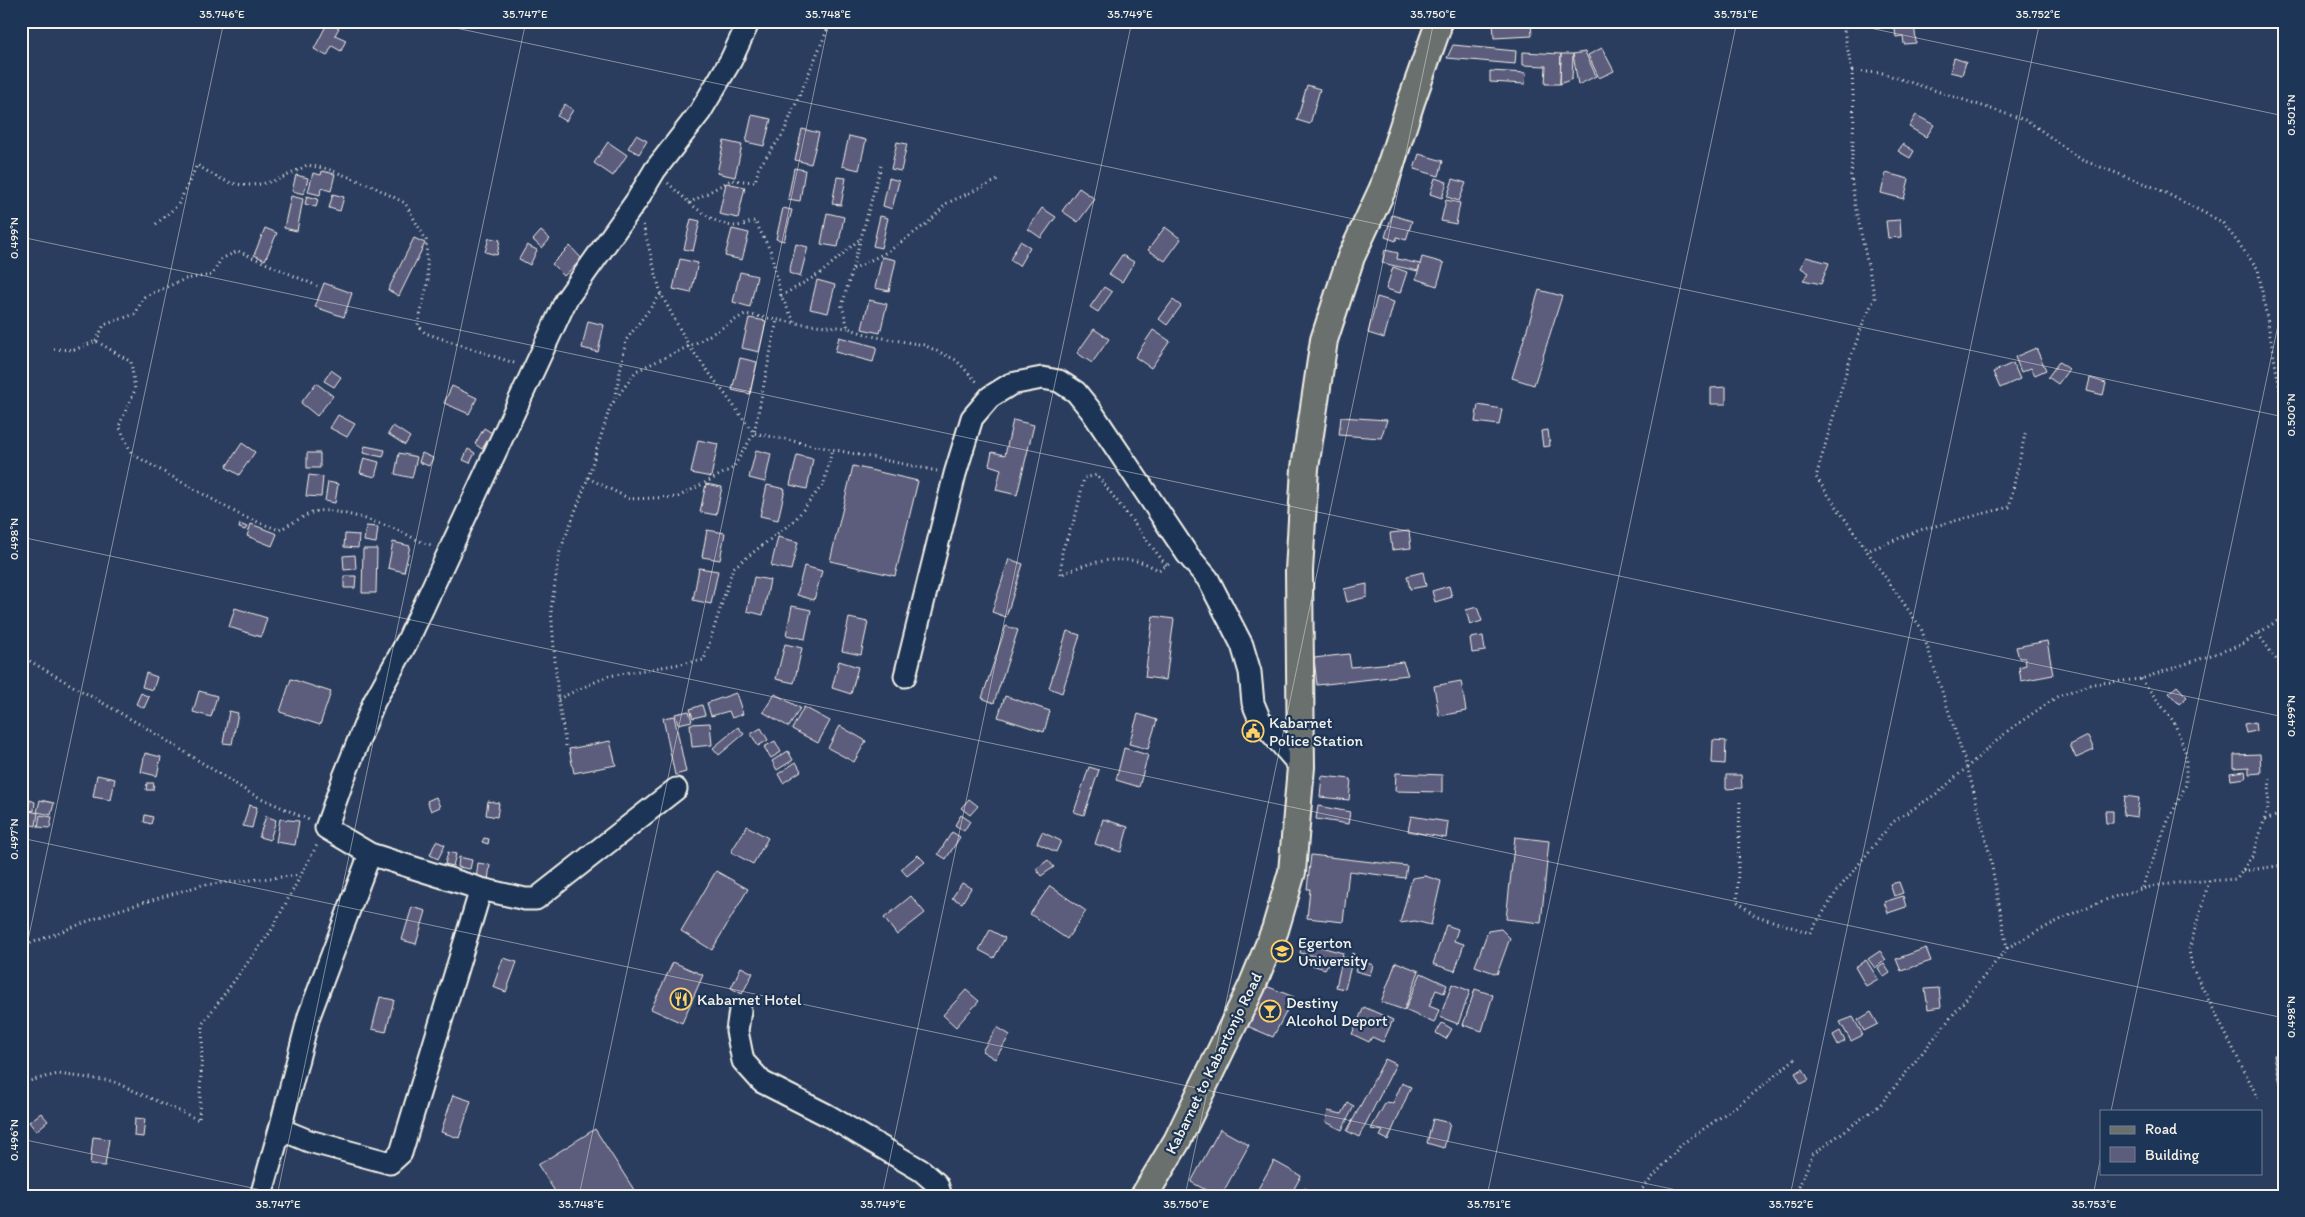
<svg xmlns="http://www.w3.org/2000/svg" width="2305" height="1217" font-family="Itim,sans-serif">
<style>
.building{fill:#5c5c7d;stroke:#f4f1e8}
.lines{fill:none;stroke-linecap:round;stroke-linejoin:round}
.minor-casing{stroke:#f4f1e8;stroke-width:25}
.major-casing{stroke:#f4f1e8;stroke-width:30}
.path{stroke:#f4f1e8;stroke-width:3;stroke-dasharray:1 4;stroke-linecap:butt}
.minor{stroke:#1d3557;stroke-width:21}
.major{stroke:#6a706d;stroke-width:26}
.ticks{fill:none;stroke:#f4f1e8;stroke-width:1;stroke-opacity:0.45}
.labels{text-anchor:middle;stroke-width:4.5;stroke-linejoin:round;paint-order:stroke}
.poi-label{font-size:16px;fill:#f4f1e8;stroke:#1d3557;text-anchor:start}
.street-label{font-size:16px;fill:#f4f1e8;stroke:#1d3557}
.neatline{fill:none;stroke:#f4f1e8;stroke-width:2}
.ticks-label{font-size:12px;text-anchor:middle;fill:#f4f1e8}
</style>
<rect width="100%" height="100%" fill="#2a3d5f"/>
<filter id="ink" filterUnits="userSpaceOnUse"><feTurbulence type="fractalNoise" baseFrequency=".02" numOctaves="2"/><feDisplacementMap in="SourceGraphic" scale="10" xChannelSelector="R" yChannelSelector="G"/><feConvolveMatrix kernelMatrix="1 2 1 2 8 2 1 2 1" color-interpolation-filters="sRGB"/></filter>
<g filter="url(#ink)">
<path class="building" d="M1493,21H1531L1532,36L1494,38Z
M1914,21L1916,43L1904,44L1903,36L1896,37L1894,23Z
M328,22L339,28L335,35L346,40L341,51L332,46L327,56L314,49Z
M1453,45L1516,51L1515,64L1447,58Z
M1602,48L1614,71L1599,78L1588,55Z
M1523,52L1561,54L1560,84H1545L1546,66L1523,65Z
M1585,52L1596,76L1578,85L1573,54Z
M1561,54H1573L1572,79L1560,84Z
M1954,58L1966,62L1962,75L1950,72Z
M1490,71L1526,73L1525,84L1490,82Z
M1307,85L1320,89L1310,124L1297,120Z
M565,104L573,110L566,121L557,116Z
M752,115L771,119L764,146L746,142Z
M1916,115L1934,125L1926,137L1909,127Z
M802,129L819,133L811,164L795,160Z
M636,135L647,141L639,154L628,148Z
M849,136L866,140L859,170L842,166Z
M724,141L742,145L735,177L717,173Z
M608,142L627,155L613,176L594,163Z
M897,142L907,144L901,171L891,169Z
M1903,144L1914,151L1910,158L1898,151Z
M1419,154L1443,161L1439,176L1414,169Z
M794,168L805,170L800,201L788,199Z
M322,171L335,174L331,191L321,188L320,195L308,192L313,173L321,175Z
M1886,173L1909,179L1904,199L1881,193Z
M296,175L308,178L304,194L292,191Z
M837,177L846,178L841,205L832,204Z
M889,178L899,181L892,209L883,206Z
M1435,178L1447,182L1442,198L1430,194Z
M1453,179L1466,183L1459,201L1447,197Z
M726,183L745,187L738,218L719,214Z
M1079,188L1095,199L1078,222L1062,211Z
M333,194L344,197L340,211L329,208Z
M291,196L303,199L297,231L284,228Z
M307,196L318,199L316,207L305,204Z
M1446,200L1460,203L1456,224L1441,221Z
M783,208L792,210L784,241L776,239Z
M1042,208L1056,217L1041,238L1028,229Z
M827,213L844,217L838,247L821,244Z
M1392,215L1412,221L1406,240L1397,237L1396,241L1385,237Z
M880,216L888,218L881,248L873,246Z
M691,219L700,221L693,251L684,249Z
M1900,220L1901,237L1888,238L1886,221Z
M1165,227L1181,239L1165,261L1148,250Z
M265,228L277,233L265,260L254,255Z
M732,229L749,233L742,260L725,256Z
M541,231L550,239L542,248L533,240Z
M414,238L425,243L399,296L388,290Z
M489,238L500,240L497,255L485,252Z
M1020,241L1030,247L1019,266L1010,260Z
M796,244L808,247L800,277L789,273Z
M527,245L537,250L530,265L519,259Z
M570,246L582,259L564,276L552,264Z
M1385,250L1398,253L1397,259L1420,264L1418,271L1382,263Z
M1122,255L1134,262L1122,282L1109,274Z
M882,257L896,260L889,291L875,288Z
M1422,257L1444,263L1437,286L1416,279Z
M1806,257L1829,263L1821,284L1803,280L1809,273L1801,268Z
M680,259L698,263L691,293L673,289Z
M1393,267L1407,272L1400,293L1386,289Z
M740,272L757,276L750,307L733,302Z
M817,280L835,285L828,313L810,309Z
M324,283L352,293L344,317L315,307Z
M1104,287L1112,292L1098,312L1090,307Z
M1539,290L1562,296L1534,385L1512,378Z
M1377,297L1394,302L1384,338L1368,333Z
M869,300L887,304L880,333L862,329Z
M1173,300L1181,306L1167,325L1159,319Z
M749,318L766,321L759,352L742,348Z
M588,321L604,325L598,352L582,348Z
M1094,329L1109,339L1092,363L1077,353Z
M1153,330L1170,341L1151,368L1135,357Z
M839,337L877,347L873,362L835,352Z
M2036,348L2046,370L2035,375L2031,368L2021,372L2015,357Z
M740,358L757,362L750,394L732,390Z
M2059,362L2069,369L2058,384L2048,377Z
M2013,363L2020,379L2000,388L1993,372Z
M331,370L341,377L334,387L324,381Z
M2090,378L2106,383L2103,395L2087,391Z
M316,383L333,396L317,416L301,403Z
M452,386L477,398L469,414L444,403Z
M1726,387V404H1711V388Z
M1478,405L1502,409L1499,425L1475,422Z
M338,415L355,424L347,437L330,428Z
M1341,417L1387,420L1381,438L1339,435Z
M1013,420L1034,425L1017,495L996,490L1001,469L989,465L992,452L1005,455Z
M393,426L410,437L405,445L388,434Z
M484,428L492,433L482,449L475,444Z
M1548,430L1550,446L1543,447L1541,431Z
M698,440L718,444L711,477L691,473Z
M242,443L255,452L239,475L226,467Z
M365,446L385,450L383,457L363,453Z
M468,449L475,453L470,463L463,460Z
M756,450L771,454L765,482L749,478Z
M307,453H320V468H307Z
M399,453L417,457L412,478L395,474Z
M422,453L433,458L429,466L419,462Z
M797,455L813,459L807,489L790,485Z
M364,458L379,462L375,477L360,473Z
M853,466L918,481L895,576L830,561Z
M309,475L323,477L321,497L306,496Z
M328,482L338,484L335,503L325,501Z
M706,484L722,487L716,515L700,512Z
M767,485L785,489L778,520L760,516Z
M240,524L247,527L245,530L239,528Z
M251,524L277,534L272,546L247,536Z
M366,526L378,527L376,543L364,541Z
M707,530L725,533L720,560L702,557Z
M1409,531L1411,548L1392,550L1390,533Z
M345,534L359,535L358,548L344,547Z
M778,537L798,542L791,570L771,566Z
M393,542L410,546L404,572L388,568Z
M363,549H377L376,593H362Z
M355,555L356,569L344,570L343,556Z
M1009,559L1023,564L1006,617L992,612Z
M804,566L822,571L814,600L797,595Z
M699,568L718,571L711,604L693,600Z
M1423,572L1426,586L1410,589L1407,576Z
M344,576H356L355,588H344Z
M754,577L770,580L763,615L747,611Z
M1367,584V597L1347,602L1344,589Z
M1449,586L1452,597L1435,602L1432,591Z
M792,606L811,610L805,639L786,635Z
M1477,607L1482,621L1470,625L1466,610Z
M235,608L267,618L261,637L229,627Z
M1153,616L1174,619L1166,680L1145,677Z
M849,618L868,622L861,655L842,651Z
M1006,626L1018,630L994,703L982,698Z
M1067,631L1080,635L1062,693L1049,688Z
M1483,636L1485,651L1472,653L1470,638Z
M2047,641L2053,675L2021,681L2019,667L2026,665L2025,658H2019L2016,647Z
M785,644L802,648L794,683L776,679Z
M1349,654L1351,667L1403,662L1408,675L1317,685L1314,658Z
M839,661L858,667L851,694L832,688Z
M146,673L157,677L153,690L142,687Z
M291,679L331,692L320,725L280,712Z
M1461,681L1466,711L1439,716L1434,686Z
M2177,686L2187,697L2179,704L2169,693Z
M199,691L217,696L211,717L193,712Z
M141,693L149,697L144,708L136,704Z
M736,693L743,714L732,718L729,711L711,716L707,703Z
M775,694L800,708L789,727L763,712Z
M1005,696L1050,711L1044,732L998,717Z
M702,705L705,715L693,718L690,709Z
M804,707L830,721L818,743L792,729Z
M229,711L238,713L232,744L223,743Z
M689,711L692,721L678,724L675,714Z
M1138,714L1157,720L1148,749L1129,744Z
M674,716L686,772L675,775L663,718Z
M2255,722L2256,731L2246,733L2244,724Z
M710,723L712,745L692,747L690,724Z
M840,726L866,741L854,762L828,748Z
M738,727L744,734L719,755L713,748Z
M761,728L768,740L758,746L751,734Z
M2088,736L2094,750L2076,758L2070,745Z
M1713,740L1726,741L1725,764L1712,763Z
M610,741L616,765L574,773L569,749Z
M775,741L781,752L771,758L764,747Z
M1124,748L1148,755L1139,787L1116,780Z
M788,751L793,760L777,770L772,761Z
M145,753L161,757L157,776L141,772Z
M2260,754L2261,773L2249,774V767L2234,768V755Z
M796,762L801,771L783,783L778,774Z
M1089,767L1099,770L1084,815L1074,812Z
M2245,771L2246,778L2231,780L2230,773Z
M1396,773L1442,775V792L1395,791Z
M97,775L115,779L111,800L93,797Z
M1726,775H1741L1742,788L1726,789Z
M1322,776L1351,779L1349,800L1320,797Z
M147,783H154L153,790H146Z
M2125,796L2139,798L2137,817L2123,815Z
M436,797L440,807L431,811L427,801Z
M969,799L978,806L970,815L961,808Z
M21,800L28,801L26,811L21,810Z
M30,800L35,802L34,811L28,810Z
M40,800L54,803L51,815L37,812Z
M488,801L499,803L497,817L486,815Z
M249,805L257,807L252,828L243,826Z
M1318,806L1350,812L1348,824L1316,819Z
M30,811L38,813L36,826L28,824Z
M2105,811H2113V823H2106Z
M40,815L52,817L50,828L38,827Z
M145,815L153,817L151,824L144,822Z
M961,815L970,821L964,831L955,825Z
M266,816L276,820L270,840L259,837Z
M1411,816L1448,822L1446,838L1408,831Z
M280,819L299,821L295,845L276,842Z
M1103,819L1128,827L1121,852L1095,844Z
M747,826L768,838L753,864L731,852Z
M952,832L960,837L946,859L938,854Z
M1042,832L1061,841L1056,852L1037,843Z
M1515,837L1549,841L1541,923L1506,919Z
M484,838L489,839L488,844L482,842Z
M436,841L445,845L438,859L430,855Z
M448,852L456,854L453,866L445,864Z
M918,855L925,862L907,876L901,869Z
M1311,855L1407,866L1405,878L1349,871L1343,922L1307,918L1310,889H1307Z
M459,857L472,860L470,869L458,867Z
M1048,860L1054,867L1041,876L1036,869Z
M478,863L490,865L488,881L476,880Z
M716,871L748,889L712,950L681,931Z
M1425,876L1441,881L1431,925L1415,921L1400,923L1412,878Z
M1899,882L1903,893L1894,896L1890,884Z
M962,883L971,888L962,903L952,898Z
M1050,886L1086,911L1067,939L1030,914Z
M911,896L925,913L897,935L884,918Z
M1903,896L1906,907L1888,913L1884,902Z
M412,907L426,911L416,944L402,940Z
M1446,925L1458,929L1454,941L1464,944L1455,971L1433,964Z
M1501,929L1510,938L1497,974L1475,966L1488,931Z
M990,930L1005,938L994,958L979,950Z
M1302,942L1343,953L1342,957L1351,959L1352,953L1354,954L1345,989L1336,987L1341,965L1329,962L1325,969L1312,965L1315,956L1300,953Z
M1926,948L1931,961L1901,971L1896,959Z
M1880,951L1886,960L1875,968L1868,959Z
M503,958L517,962L506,992L493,987Z
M1359,960L1373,965L1370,975L1355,971Z
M1866,960L1878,979L1866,986L1855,967Z
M673,962L703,975L682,1023L651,1009Z
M1396,962L1419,971L1404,1010L1381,1002Z
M1884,964L1890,973L1884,977L1878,968Z
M741,967L753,973L742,994L731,988Z
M1421,973L1447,985L1444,993L1436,990L1429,1006L1439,1010L1434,1023L1405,1010Z
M1452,984L1470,991L1458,1024L1440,1017Z
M1266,986L1294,997L1273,1037L1247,1026Z
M1939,988L1941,1007L1928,1009L1925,989Z
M1475,989L1493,995L1482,1031L1463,1025Z
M966,990L979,1001L956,1027L943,1015Z
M380,997L394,1000L386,1032L372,1029Z
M1364,1007L1393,1020L1383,1042L1372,1037L1369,1042L1352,1034Z
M1871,1012L1878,1024L1864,1031L1858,1020Z
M1853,1017L1863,1035L1851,1041L1840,1022Z
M1442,1023L1452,1029L1446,1039L1436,1033Z
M997,1027L1010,1035L995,1059L982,1051Z
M1840,1031L1845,1041L1838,1045L1833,1035Z
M2284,1053V1082L2280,1083L2274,1055Z
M1385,1059L1396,1064L1359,1137L1347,1131Z
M1803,1069L1809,1080L1801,1084L1795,1073Z
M1402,1083L1411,1087L1388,1140L1380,1136L1383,1131L1371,1129L1386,1102L1393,1103Z
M453,1095L471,1101L459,1138L441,1132Z
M1348,1103L1354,1106L1342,1130L1326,1122L1328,1111L1342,1114Z
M41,1113L48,1121L36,1131L29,1122Z
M135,1118L145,1119L143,1137L134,1136Z
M1433,1119L1450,1123L1444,1148L1427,1143Z
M595,1129L638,1196H558L538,1165Z
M1220,1129L1249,1145L1221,1196H1217L1191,1182Z
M93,1137L109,1139L105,1166L90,1165Z
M1274,1161L1301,1176L1290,1196H1254Z
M1305,1188L1315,1196H1299Z
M1421,1190L1430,1196H1418Z
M1183,1191L1193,1196H1181Z"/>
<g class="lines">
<g class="minor-casing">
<path id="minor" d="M905,676L955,474L972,418L990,397L1011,384L1042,378L1059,381L1076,392L1092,412L1187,554L1208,579L1242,645L1250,672L1253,703L1260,720L1301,767
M370,854L481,889L401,1153L390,1163L309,1141L280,1129L309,1016L370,854L326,828L344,777L374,702L408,640L566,300L637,200L655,170L700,112L731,60L749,21
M481,889L525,899H536L676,789
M740,1010L737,1031L743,1061L762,1082L827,1115L922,1171L937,1184L941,1196
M261,1196L280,1129"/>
</g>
<g class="major-casing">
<path id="major" d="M1144,1196L1177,1141L1252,986L1275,930L1292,872L1301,767L1299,571L1305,468L1324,340L1351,257L1383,188L1411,102L1437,29V21"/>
</g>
<path class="path" d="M1842,21L1852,71L1854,117L1851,176L1855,205L1875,298L1865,318L1849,362L1816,477L1867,551
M1852,71L1882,73L2028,121L2082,160L2156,188L2222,222L2258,269L2282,401L2284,403
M881,166L842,306L848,328L871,336L924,345L956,360L978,383
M668,183C684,198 713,227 736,226C742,226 750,222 755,221L771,252L781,296L795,323L848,328
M689,203L731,180L755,182L759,167L783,134L831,21
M156,224L178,205L197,165C207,171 220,180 232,183C258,190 285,178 307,165L328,169L370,185L405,203L426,240L428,281L418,325L425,333L517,364
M643,225L661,294L689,346L754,433L937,471
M853,269L889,251L929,222L947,203L998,180
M781,296L821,273L861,238
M96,341L104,325L135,314L144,297L185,279L212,275L221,259L238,251L317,286
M54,349L74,350L96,341L131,362L135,390L119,426L132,454L242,516L279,530C289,525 308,513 318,511C335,508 381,523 397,530C410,535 419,543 432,545
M615,398L626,340L661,294
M588,478L630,499L678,497L733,468L754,433L777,320
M1166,565L1097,475L1084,478L1076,515L1062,551L1061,575C1083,563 1111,557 1137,561C1144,562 1152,567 1159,570L1171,563
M2258,634L2284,670
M21,656L153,732L250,793L309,820
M2141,679L2174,722L2186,753V785L2168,821L2141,890
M558,699L608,676L704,660L733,568L795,520L824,483L832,450
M566,746L558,699L551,609L560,551L588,478L610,407L636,371L698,342L745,314L795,323
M1740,802L1737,901L1754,915L1810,933L1837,891L1893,822L1939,792L2009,730L2058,696L2092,684L2141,679L2241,645L2280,619L2284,614
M2265,820L2284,813
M2243,871L2284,865
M2209,881L2189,950L2192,967L2258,1098
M21,947L112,912L202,885L300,875
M2007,948C2056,921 2105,894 2161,885C2186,881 2212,881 2237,879L2254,853L2268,808L2270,778
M21,1083L58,1074L112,1081L199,1120L203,1023L271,931L317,845
M1636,1196L1682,1144L1748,1098L1797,1057
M1795,1196L1813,1154L1880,1105L2007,948L1990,856L1969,773L1921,628L1867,551L1920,530L2009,507L2026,430"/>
<use href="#minor" class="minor"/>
<use href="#major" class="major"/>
</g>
</g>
<path class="ticks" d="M423,21L2284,417M1837,21L2284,116M21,237L2284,717M21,537L2284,1018M21,838L1705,1196M21,973L224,21M2111,1111L2284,297M21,1139L290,1196M277,1196L526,21M579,1196L829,21M882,1196L1132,21M1185,1196L1434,21M1487,1196L1737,21M1790,1196L2040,21M2093,1196L2101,1156"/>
<defs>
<g id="civic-ring" transform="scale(1.125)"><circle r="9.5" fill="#1d3557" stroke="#ffd166" stroke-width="1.5"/><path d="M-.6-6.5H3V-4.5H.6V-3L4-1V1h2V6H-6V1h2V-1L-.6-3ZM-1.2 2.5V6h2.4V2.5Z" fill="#ffd166"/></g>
<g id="university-ring" transform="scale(1.125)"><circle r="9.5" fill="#1d3557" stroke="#ffd166" stroke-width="1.5"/><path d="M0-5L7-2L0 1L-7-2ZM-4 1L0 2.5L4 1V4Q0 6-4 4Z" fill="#ffd166"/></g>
<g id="restaurant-ring" transform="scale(1.125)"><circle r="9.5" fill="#1d3557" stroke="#ffd166" stroke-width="1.5"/><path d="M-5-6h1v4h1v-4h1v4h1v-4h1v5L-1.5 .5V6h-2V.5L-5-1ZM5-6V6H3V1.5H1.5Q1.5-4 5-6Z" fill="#ffd166"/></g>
<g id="bar-ring" transform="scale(1.125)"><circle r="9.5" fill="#1d3557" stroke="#ffd166" stroke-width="1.5"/><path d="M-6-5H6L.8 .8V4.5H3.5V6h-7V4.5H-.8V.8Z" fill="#ffd166"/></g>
</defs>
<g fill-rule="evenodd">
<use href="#civic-ring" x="1253" y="731"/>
<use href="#university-ring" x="1282" y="951"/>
<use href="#restaurant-ring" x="681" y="999"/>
<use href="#bar-ring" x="1270" y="1011"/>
</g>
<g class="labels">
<g class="poi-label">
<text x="1269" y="728">Kabarnet<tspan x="1269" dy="18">Police Station</tspan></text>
<text x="1298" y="948">Egerton<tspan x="1298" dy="18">University</tspan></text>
<text x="697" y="1005">Kabarnet Hotel</text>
<text x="1286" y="1008">Destiny<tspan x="1286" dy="18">Alcohol Deport</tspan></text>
</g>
<g class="street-label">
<text transform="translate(1213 1063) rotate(-64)" y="6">Kabarnet to Kabartonjo Road</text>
</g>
</g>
<rect width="2305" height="1217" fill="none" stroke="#1d3557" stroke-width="55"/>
<rect x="2100" y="1110" width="162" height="65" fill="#1d3557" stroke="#738091"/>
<rect x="2110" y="1126" width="25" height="8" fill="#6a706d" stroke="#738091"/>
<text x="2145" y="1134" font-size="15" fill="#f4f1e8">Road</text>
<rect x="2110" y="1147" width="25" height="15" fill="#5c5c7d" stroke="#738091"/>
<text x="2145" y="1160" font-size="15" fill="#f4f1e8">Building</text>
<rect x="28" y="28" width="2250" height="1162" class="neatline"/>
<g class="ticks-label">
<text x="222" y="18">35.746°E</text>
<text x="525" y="18">35.747°E</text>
<text x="828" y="18">35.748°E</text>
<text x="1130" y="18">35.749°E</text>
<text x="1433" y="18">35.750°E</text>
<text x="1736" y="18">35.751°E</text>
<text x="2038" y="18">35.752°E</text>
<text transform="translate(2291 115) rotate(-90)" y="4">0.501°N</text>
<text transform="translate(14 238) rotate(-90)" y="4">0.499°N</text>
<text transform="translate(2291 415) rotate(-90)" y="4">0.500°N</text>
<text transform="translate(14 539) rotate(-90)" y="4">0.498°N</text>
<text transform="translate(2291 716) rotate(-90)" y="4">0.499°N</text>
<text transform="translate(14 839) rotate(-90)" y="4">0.497°N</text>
<text transform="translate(2291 1017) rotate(-90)" y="4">0.498°N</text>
<text transform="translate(14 1140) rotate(-90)" y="4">0.496°N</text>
<text x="278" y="1208">35.747°E</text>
<text x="581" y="1208">35.748°E</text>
<text x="883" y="1208">35.749°E</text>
<text x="1186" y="1208">35.750°E</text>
<text x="1489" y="1208">35.751°E</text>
<text x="1791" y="1208">35.752°E</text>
<text x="2094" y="1208">35.753°E</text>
</g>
</svg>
